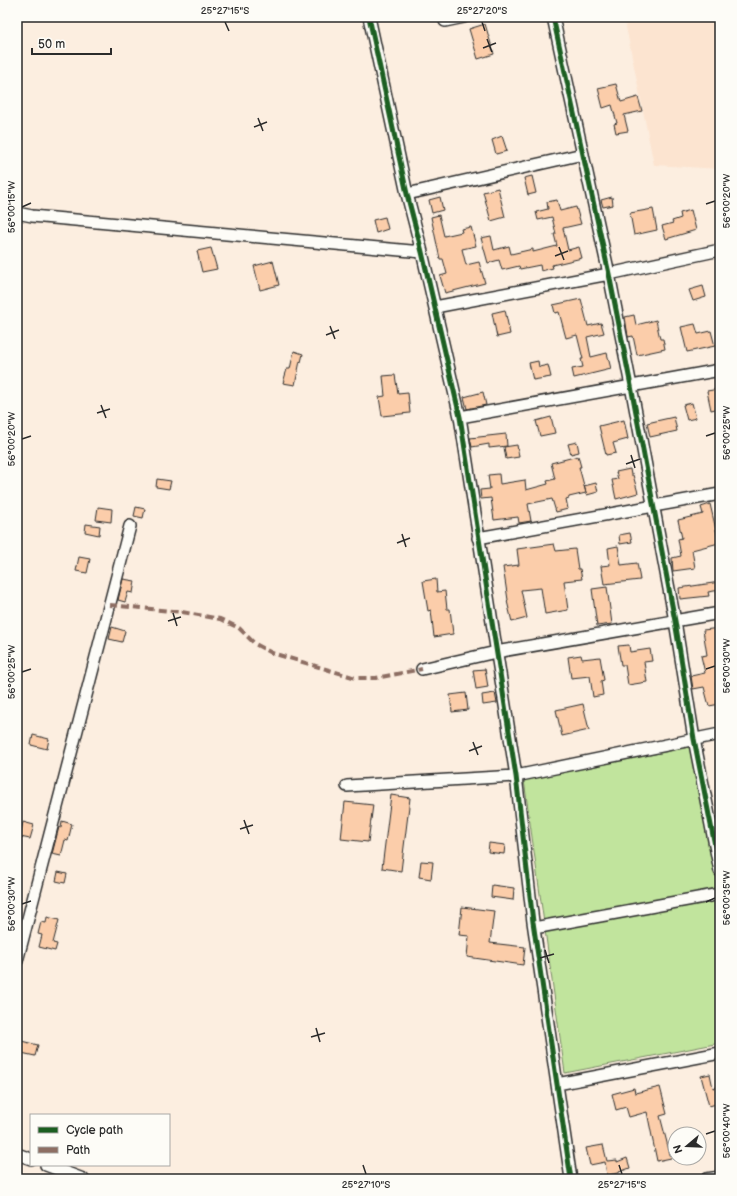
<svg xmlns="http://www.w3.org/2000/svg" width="737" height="1196" font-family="'Balsamiq Sans',sans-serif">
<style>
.built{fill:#fce4d0}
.green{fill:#c1e49d;stroke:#768864}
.building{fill:#fbcdaa;stroke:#2b2b2b}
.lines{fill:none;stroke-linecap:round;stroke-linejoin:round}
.street-casing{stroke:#2b2b2b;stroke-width:14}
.street{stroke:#fdfcf7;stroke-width:11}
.quiet{stroke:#8d6e63;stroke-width:4;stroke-dasharray:8 4;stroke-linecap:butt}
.cycleway-casing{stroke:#fdfcf7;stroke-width:8}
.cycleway{stroke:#1b5e20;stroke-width:5}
.ticks{fill:none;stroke:#2b2b2b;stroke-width:1.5}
.neatline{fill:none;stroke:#2b2b2b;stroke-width:1.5}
.ticks-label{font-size:10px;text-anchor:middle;fill:#2b2b2b}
</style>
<rect width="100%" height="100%" fill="#fceee0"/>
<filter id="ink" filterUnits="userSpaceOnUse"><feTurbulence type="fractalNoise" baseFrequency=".025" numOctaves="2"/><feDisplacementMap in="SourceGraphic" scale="8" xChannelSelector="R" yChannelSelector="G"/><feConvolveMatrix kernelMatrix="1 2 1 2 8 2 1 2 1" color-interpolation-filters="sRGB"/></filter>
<g filter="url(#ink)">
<path class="built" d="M624,17H720V169L654,165Z"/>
<path class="green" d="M690,747L720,893V1043L565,1073L524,780Z"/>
<path class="building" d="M485,24L494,54L478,59L469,29Z
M616,84L621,102L638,97L642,111L624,115L628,131L616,133L614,124L617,123L612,105L603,108L598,88Z
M502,136L507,151L496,154L492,140Z
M532,176L536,193L528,195L524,178Z
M498,188L505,217L491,221L483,192Z
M440,197L443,210L432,213L429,200Z
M612,197L613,205L603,207L601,200Z
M557,200L560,211L576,207L581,224L563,228L568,250L579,247L582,258L552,265L553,268L541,271L540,265L520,269L519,266L502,270L499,260L488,263L481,238L491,236L494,250L509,246L511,254L533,249V252L557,246L554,234H556L552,217L538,220L536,212L548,209L547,202Z
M653,209L657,230L634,235L630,213Z
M691,210L696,230L666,239L662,226L673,223L672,221L681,218L680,213Z
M439,215L444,236L462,232L461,229L471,227L476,246L462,249L466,265L479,262L485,283L445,293L440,276L447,274L443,259H440L431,217Z
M385,217L388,229L376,233L373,220Z
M211,248L217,269L202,272L197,251Z
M273,261L279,285L260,290L254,266Z
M703,286L706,297L693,301L689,290Z
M581,299L588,326L601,323L604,333L587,337L591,357L607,353L611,369L574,378L572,369L583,367L581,359H583L577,335L566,338L559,312L555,313L553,305Z
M505,310L510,334L497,337L492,313Z
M634,315L636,325L656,320L660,339H663L665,349L637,355L633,336L628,337L625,317Z
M695,324L698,334L711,331L715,346L687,352L681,327Z
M294,351L303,354L301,362L300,361L295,385L283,383L287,369H290Z
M538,361L539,367L548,365L551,377L533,380L529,363Z
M395,375L398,394L408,393L410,413L382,416L379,397L385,396L383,376Z
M719,389L720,408L711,410L707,391Z
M483,392L486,405L467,409L464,397Z
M692,403L696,418L687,420L683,405Z
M551,417L555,433L540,436L536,421Z
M674,417L677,431L650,437L647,423Z
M624,420L628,439L613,443L616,453L606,455L599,426Z
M506,434L507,446L489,448V444L472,447L470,438Z
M577,442L579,452L571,454L568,444Z
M517,445L519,457L506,459L504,447Z
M578,456L581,467H579L586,493L569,497V498L566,499L568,509L556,512L552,499L528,504L531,521L519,523L518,517L494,520L491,498L481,499L480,490L490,489L488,475L499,474L500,484L525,480L526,490L548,484L547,481L555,479L551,463Z
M630,469L631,475H633L638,493L616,499L612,480L618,479L616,472Z
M157,479L171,481L169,489L156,487Z
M596,483L598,492L587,495L584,486Z
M710,504L719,543L692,550L695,568L673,571L672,558L681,556L678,539L682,538L678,520L703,514L701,507Z
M98,507L112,509L111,522L96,520Z
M136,507L145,509L143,518L134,516Z
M86,524L100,526L99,535L85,532Z
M630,533L632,542L620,544L619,535Z
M554,544L556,551L575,549L578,569H580L582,579L564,581L568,610L545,614L541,588L521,590L527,618L512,622L507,601L508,600L503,567L519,565L517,549Z
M618,546L621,565L637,563L640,580L604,584L601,566L610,565L608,548Z
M79,557L90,559L87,573L76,571Z
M123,579L135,581L133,593L128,592L125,602L118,600Z
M436,579L437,592L445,591L447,609H450L453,634L434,637L431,610L428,611L423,581Z
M720,582V590L708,592L709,596L680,599L679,588Z
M607,587L612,624L597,626L592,589Z
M112,627L125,631L122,642L109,639Z
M720,628V682L716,683L720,704L709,706L704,687L693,689L691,676L705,673L701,656L707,655L703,630Z
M629,645L630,652L650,649L652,661L644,662L647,682L628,685L625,665H621L618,646Z
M581,655L582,659L600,657L604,680L601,681L603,695L593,697L590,676L571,678L568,657Z
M485,669L488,687L476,689L473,670Z
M466,693L468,710L452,712L450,695Z
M495,693L497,703L483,705L482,695Z
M583,704L589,730L562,736L556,710Z
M33,735L49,739L47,749L31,745Z
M391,795L410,798L401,871L382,868Z
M345,802L373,805L368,842L341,839Z
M62,821L72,824L68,841L65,840L61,856L52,854L59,827L61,828Z
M23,822L34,825L30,839L20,837Z
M489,843L505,845L504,854L488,852Z
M421,861L433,862L431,879L419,877Z
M58,872L67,874L65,883L56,881Z
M492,885L514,888L513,900L491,897Z
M462,907L494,911L490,943L525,947L523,965L467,957L469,936L459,935Z
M47,917L59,920L53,943L57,944L55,951L39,947L42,935L38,934L41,922L46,923Z
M17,1040L38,1045L35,1056L17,1052Z
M710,1074L713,1088L720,1086V1103L709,1106L701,1076Z
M660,1087L667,1114L660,1116L671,1158L657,1161L647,1112L629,1117L626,1107L616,1110L612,1094L634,1088L635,1093Z
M603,1145L607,1161L617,1160V1162L627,1158L630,1168L619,1172V1173L607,1175L605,1162L590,1165L586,1148Z"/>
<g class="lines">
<g class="street-casing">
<path id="street" d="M369,17L407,194L422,252L460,417L516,776L533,922L571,1179
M553,17L609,274L631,386L675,621L694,739L720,871
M445,21L464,17
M407,194L583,154
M17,213L32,216L422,252
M435,307L609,274L720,250
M460,417L720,370
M478,538L720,494
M422,669L496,652L720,613
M347,786L516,776L720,734
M534,928L720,894
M17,961L130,526
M557,1084L720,1053
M17,1154L31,1159
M46,1165L83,1179
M707,1179L720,1177"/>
</g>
<use href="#street" class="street"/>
<path class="quiet" d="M110,605L182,612L220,619L239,628L255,644L272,653L356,678H376L422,669"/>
<g class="cycleway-casing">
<path id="cycleway" d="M369,17L407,194L422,252L460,417L516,776L533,922L571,1179
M553,17L609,274L631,386L675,621L694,739L720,871"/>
</g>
<use href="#cycleway" class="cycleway"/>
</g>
</g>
<path class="ticks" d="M225,22L229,31M482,22L485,31M487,39L492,52M483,48L496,43M258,118L263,131M254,127L267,122M706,204L715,201M22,207L31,203M559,247L564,260M555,256L568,251M330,326L335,339M326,335L339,330M101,405L106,418M97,413L110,409M706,436L715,433M22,439L31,436M631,455L635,468M626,464L640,459M402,534L406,547M397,543L410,538M173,613L177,626M168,621L181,617M706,669L715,666M22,672L31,669M473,742L478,755M469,751L482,746M244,820L249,834M240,829L253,825M706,902L715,898M22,904L31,901M545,950L549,963M540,958L554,954M316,1028L320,1042M311,1037L325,1033M706,1134L715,1131M363,1165L366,1174M619,1165L622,1174"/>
<rect width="737" height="1196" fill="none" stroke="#fdfcf7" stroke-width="44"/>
<rect x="30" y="1114" width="140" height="52" fill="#fdfcf7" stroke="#a9a8a5"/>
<rect x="38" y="1127" width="20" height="6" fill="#1b5e20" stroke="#a9a8a5"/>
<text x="66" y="1134" font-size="12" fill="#2b2b2b">Cycle path</text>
<rect x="38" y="1147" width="20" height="6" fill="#8d6e63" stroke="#a9a8a5"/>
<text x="66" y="1154" font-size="12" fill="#2b2b2b">Path</text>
<g transform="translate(687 1146) rotate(251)"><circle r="19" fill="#fdfcf7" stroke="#a9a8a5"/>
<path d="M0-3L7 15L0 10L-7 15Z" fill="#2b2b2b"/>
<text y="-6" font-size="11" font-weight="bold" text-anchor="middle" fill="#2b2b2b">N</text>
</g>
<path d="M32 48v6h79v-6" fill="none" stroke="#2b2b2b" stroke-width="2"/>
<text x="38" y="48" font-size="12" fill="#2b2b2b" stroke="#fdfcf7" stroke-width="3" paint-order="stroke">50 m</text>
<rect x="22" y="22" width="693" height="1152" class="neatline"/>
<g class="ticks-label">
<text x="225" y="14">25°27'15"S</text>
<text x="482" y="14">25°27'20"S</text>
<text transform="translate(726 201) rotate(-90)" y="4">56°00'20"W</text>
<text transform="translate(11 207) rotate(-90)" y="4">56°00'15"W</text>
<text transform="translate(726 433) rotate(-90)" y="4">56°00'25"W</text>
<text transform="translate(11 439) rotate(-90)" y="4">56°00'20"W</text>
<text transform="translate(726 666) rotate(-90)" y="4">56°00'30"W</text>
<text transform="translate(11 672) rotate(-90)" y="4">56°00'25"W</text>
<text transform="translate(726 898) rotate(-90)" y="4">56°00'35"W</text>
<text transform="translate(11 904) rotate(-90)" y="4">56°00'30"W</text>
<text transform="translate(726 1131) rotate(-90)" y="4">56°00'40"W</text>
<text x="366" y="1188">25°27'10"S</text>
<text x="622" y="1188">25°27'15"S</text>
</g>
</svg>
